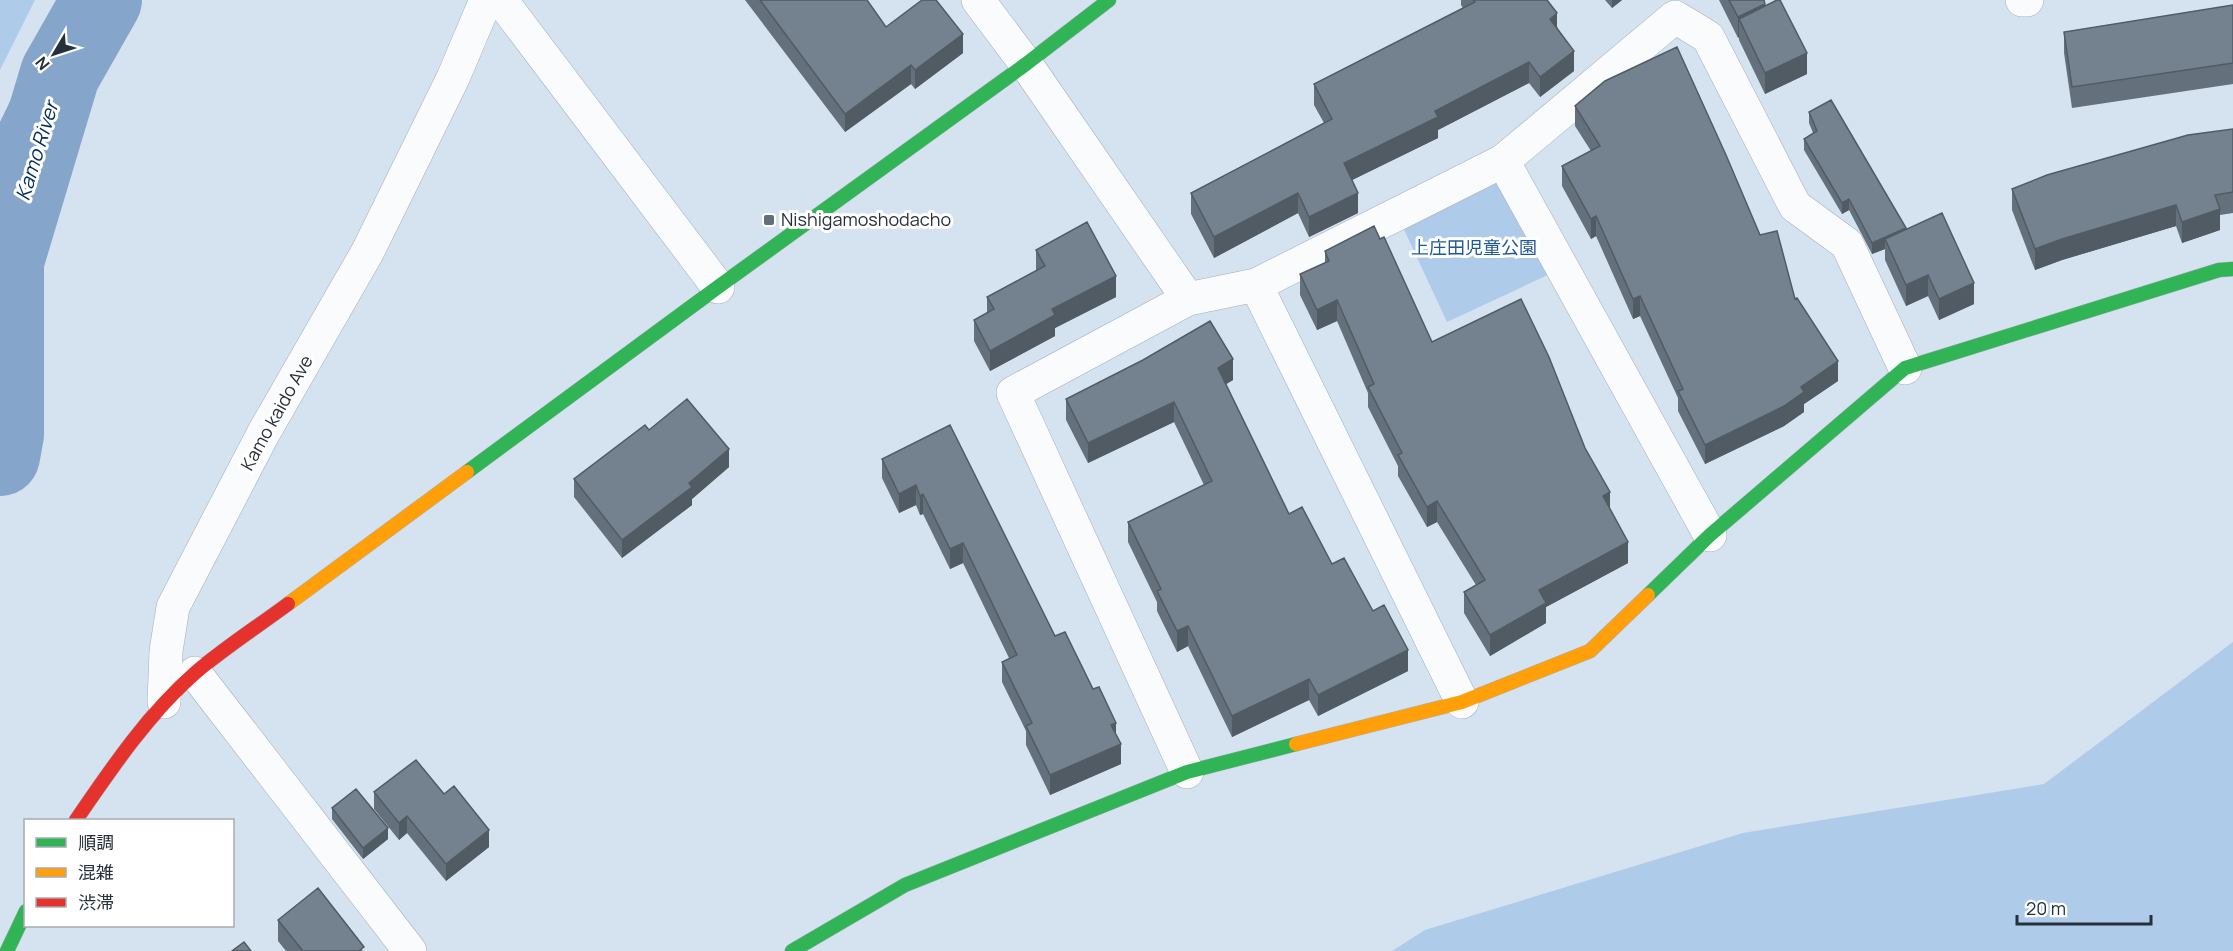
<svg xmlns="http://www.w3.org/2000/svg" width="2233" height="951" font-family="Manrope,'Noto Sans JP',sans-serif">
<style>
.green{fill:#aecbea}
.water{fill:#85a6ca}
.lines{fill:none;stroke-linecap:round;stroke-linejoin:round}
.river{stroke:#85a6ca;stroke-width:80}
.street-casing{stroke:#a5afba;stroke-width:34}
.fast-casing{stroke:#a5afba;stroke-width:15}
.slow-casing{stroke:#a5afba;stroke-width:15}
.jam-casing{stroke:#a5afba;stroke-width:15}
.street{stroke:#f9fbfd;stroke-width:33}
.fast{stroke:#30b455;stroke-width:14}
.slow{stroke:#ff9f0a;stroke-width:14}
.jam{stroke:#e5322d;stroke-width:14}
.wall{fill:#64707b}
.shaded-wall{fill:#515b64}
.building{fill:#74828f;stroke:#515b64;stroke-width:1.5}
.poi-dot{fill:#636e7a;stroke:#fff;stroke-width:2}
.labels{text-anchor:middle;stroke-width:6;stroke-linejoin:round;paint-order:stroke}
.poi-label{font-size:18px;fill:#26303a;stroke:#fff;text-anchor:start}
.park-label{font-size:18px;fill:#1f5993;stroke:#fff}
.street-label{font-size:18px;fill:#26303a;stroke:#fff}
.water-label{font-size:20px;font-style:italic;fill:#002d57;stroke:#fff}
</style>
<rect width="100%" height="100%" fill="#d5e2f0"/>
<path class="green" d="M0,0H35L0,70Z
M1490,181L1513,191L1552,273L1447,322L1400,221Z
M2233,642V951H1392L1425,930L1743,833L2044,784Z"/>
<path class="water" d="M59,0H134L46,138L0,241V122Z"/>
<g class="lines">
<path class="river" d="M0,456L4,434V261L60,74L102,0"/>
<g class="street-casing">
<path id="street" d="M501,0L718,287
M978,0L1026,64L1188,299
M2022,0H2027
M1503,161L1710,535
M1256,285L1462,702
M195,673L410,951
M164,702L166,651L173,607L263,434L368,251L453,78L486,0
M1187,772L1013,393L1188,299L1256,285L1503,161L1675,17L1708,37L1795,206L1847,244L1905,368"/>
</g>
<g class="fast-casing">
<path id="fast" d="M467,472L718,287L1026,64L1109,0
M1648,595L1710,535L1905,368L2219,270L2233,269
M7,951L26,911
M792,951L905,885L1187,772L1296,744"/>
</g>
<g class="slow-casing">
<path id="slow" d="M288,604L467,472
M1296,744L1462,702L1590,651L1648,595"/>
</g>
<g class="jam-casing">
<path id="jam" d="M76,820C111,769 148,714 195,673C224,648 257,627 288,604"/>
</g>
<use href="#street" class="street"/>
<use href="#fast" class="fast"/>
<use href="#slow" class="slow"/>
<use href="#jam" class="jam"/>
</g>
<path class="wall" d="M745,0H867L886,27L963,53L915,89L911,84L845,132Z
M1461,0H1547L1574,71L1540,97L1529,83L1438,130V138L1352,180L1358,213L1309,237L1298,213L1214,258L1191,214V193L1324,123L1314,105V84L1463,8L1461,5Z
M1605,0H1622L1612,8Z
M1719,0H1764L1765,6L1807,74L1765,94L1739,40V37L1738,38Z
M2233,5V84L2072,108L2064,53V32Z
M1575,106L1760,235L1795,299L1838,381L1804,404V412L1784,426L1705,464L1678,411V398L1640,316L1633,319L1596,236L1591,239L1562,186V166L1591,151L1575,126Z
M1809,112L1906,228L1974,304L1939,320L1928,296L1906,306L1885,260V249L1872,254L1849,210L1842,214L1804,150V139L1813,133L1809,123Z
M2233,129V213L2220,215V230L2182,243L2176,226L2062,260L2035,270L2012,210V189Z
M1036,250L1116,297L1055,328V336L990,371L974,341V320L987,313V297L1036,270Z
M1325,251L1432,342L1610,508L1628,563L1546,607V623L1490,656L1464,613V592L1476,585L1437,522L1427,527L1398,476V466L1368,407V393L1337,321L1317,330L1300,295V274L1325,263Z
M1233,380L1226,384L1289,514L1373,611L1408,671L1318,716L1309,700L1232,737L1188,646L1177,652L1157,611V602L1128,542V522L1204,485L1174,422L1088,463L1066,420V399Z
M950,425L1055,636L1116,735L1121,764L1050,795L1026,745V731L1002,682V662L1009,658L963,563L950,569L923,514L920,515L916,505L899,513L882,478V459Z
M649,430L729,467L692,499V505L622,558L574,497V479Z
M374,792L444,794L489,847L446,881L407,833L399,840L374,809Z
M332,808L388,839L363,859L332,819Z
M278,920L364,951H286L278,941Z"/>
<path class="shaded-wall" d="M1612,0H1622L1612,8Z
M1765,4V25L1739,19V37L1738,38V17Z
M1557,13V33L1550,19Z
M963,34V53L915,89V70Z
M1574,51V71L1540,97V77Z
M1807,53V74L1765,94V73Z
M1529,62V83L1438,130V138L1344,184V163L1435,111Z
M911,65V84L845,132V114Z
M1298,193V213L1214,258V237Z
M1358,193V213L1309,237V217Z
M1849,199V210L1842,214V203Z
M2176,205V226L2062,260L2035,270V249L2062,239Z
M2220,209V230L2182,243V222Z
M1596,216V236L1591,239V219Z
M1906,228L1889,247L1885,239V249L1872,254V243Z
M1928,275V296L1906,306V285Z
M1116,276V297L1055,328V336L990,371V351L1052,309Z
M1974,283V304L1939,320V299Z
M1640,296V316L1633,319V299Z
M1337,300V321L1317,330V310Z
M1233,359V380L1218,389V368Z
M1838,361V381L1804,404V412L1784,426L1705,464V445L1801,387Z
M1174,402V422L1088,463V443Z
M729,449V467L692,499V505L622,558V540Z
M916,485V505L899,513V494Z
M1610,492V513L1603,496Z
M923,494V514L920,515V496Z
M1437,501V522L1427,527V507Z
M1628,542V563L1546,607V623L1490,656V635L1539,590Z
M963,543V563L950,569V549Z
M1188,626V646L1177,652V631Z
M1408,650V671L1318,716V695Z
M1309,679V700L1232,737V716Z
M1116,723V743L1111,725Z
M1121,744V764L1050,795V775Z
M407,816V833L399,840V823Z
M388,828V839L363,859V848Z
M489,830V847L446,881V864Z"/>
<path class="building" d="M760,0H867L886,27L922,0H936L963,34L915,70L911,65L845,114Z
M1473,0H1547L1557,13L1550,19L1574,51L1540,77L1529,62L1435,111L1438,117L1344,163L1358,193L1309,217L1298,193L1214,237L1191,193L1332,119L1314,84L1475,2Z
M1729,0H1764L1765,4L1738,17Z
M1777,0H1780L1807,53L1765,73L1739,19Z
M2233,5V63L2072,87L2064,32Z
M1677,47L1726,155L1760,235L1777,231L1795,299L1797,298L1838,361L1801,387L1804,392L1784,406L1705,445L1678,391L1683,389L1640,296L1633,299L1596,216L1591,219L1562,166L1600,146L1575,106L1605,81Z
M1831,100L1906,228L1872,243L1849,199L1842,203L1804,139L1817,131L1809,112Z
M2233,129V192L2215,195L2220,209L2182,222L2176,205L2062,239L2035,249L2012,189L2047,175L2188,135Z
M1942,213L1974,283L1939,299L1928,275L1906,285L1885,239Z
M1087,222L1116,276L1052,309L1055,315L990,351L974,320L994,309L987,297L1045,266L1036,250Z
M1374,226L1380,239L1384,237L1432,342L1521,299L1549,357L1585,448L1610,492L1603,496L1628,542L1539,590L1546,603L1490,635L1464,592L1485,580L1437,501L1427,507L1398,455L1402,453L1368,387L1374,384L1337,300L1317,310L1300,274L1329,261L1325,251Z
M1210,321L1233,359L1218,368L1289,514L1302,507L1332,564L1344,558L1373,611L1384,605L1408,650L1318,695L1309,679L1232,716L1188,626L1177,631L1157,591L1161,589L1128,522L1212,481L1174,402L1088,443L1066,399L1143,360Z
M687,399L729,449L689,483L692,487L622,540L574,479L645,425L649,430Z
M950,425L1055,636L1065,632L1093,689L1099,687L1116,723L1111,725L1121,744L1050,775L1026,726L1032,723L1002,662L1017,655L963,543L950,549L923,494L920,496L916,485L899,494L882,459Z
M416,760L444,794L454,786L489,830L446,864L407,816L399,823L374,792Z
M356,789L388,828L363,848L332,808Z
M318,888L364,947L359,951H303L278,920Z
M244,942L251,951H232Z"/>
<rect class="poi-dot" x="763" y="214" width="12" height="12" rx="3"/>
<g class="labels">
<g class="poi-label">
<text x="781" y="226">Nishigamoshodacho</text>
</g>
<g class="park-label">
<text x="1474" y="254">上庄田児童公園</text>
</g>
<g class="street-label">
<text transform="translate(277 413) rotate(-61)" y="6">Kamo kaido Ave</text>
</g>
<g class="water-label">
<text transform="translate(37 151) rotate(-73)" y="7">Kamo River</text>
</g>
</g>
<rect x="24" y="819" width="210" height="108" fill="#ffffff" stroke="#a8acb0" stroke-width="1.5"/>
<rect x="36" y="838" width="30" height="9" fill="#30b455" stroke="#a8acb0" stroke-width="1.5"/>
<text x="78" y="849" font-size="18" fill="#26303a">順調</text>
<rect x="36" y="868" width="30" height="9" fill="#ff9f0a" stroke="#a8acb0" stroke-width="1.5"/>
<text x="78" y="879" font-size="18" fill="#26303a">混雑</text>
<rect x="36" y="898" width="30" height="9" fill="#e5322d" stroke="#a8acb0" stroke-width="1.5"/>
<text x="78" y="909" font-size="18" fill="#26303a">渋滞</text>
<g transform="translate(54 54) rotate(231)" stroke="#ffffff" stroke-width="4.5" paint-order="stroke">
<path d="M0-4.5L10 22L0 15L-10 22Z" fill="#26303a"/>
<text y="-9" font-size="16" font-weight="bold" text-anchor="middle" fill="#26303a">N</text>
</g>
<path d="M2017 915v9h134v-9" fill="none" stroke="#26303a" stroke-width="3"/>
<text x="2026" y="915" font-size="18" fill="#26303a" stroke="#ffffff" stroke-width="4.5" paint-order="stroke">20 m</text>
</svg>
